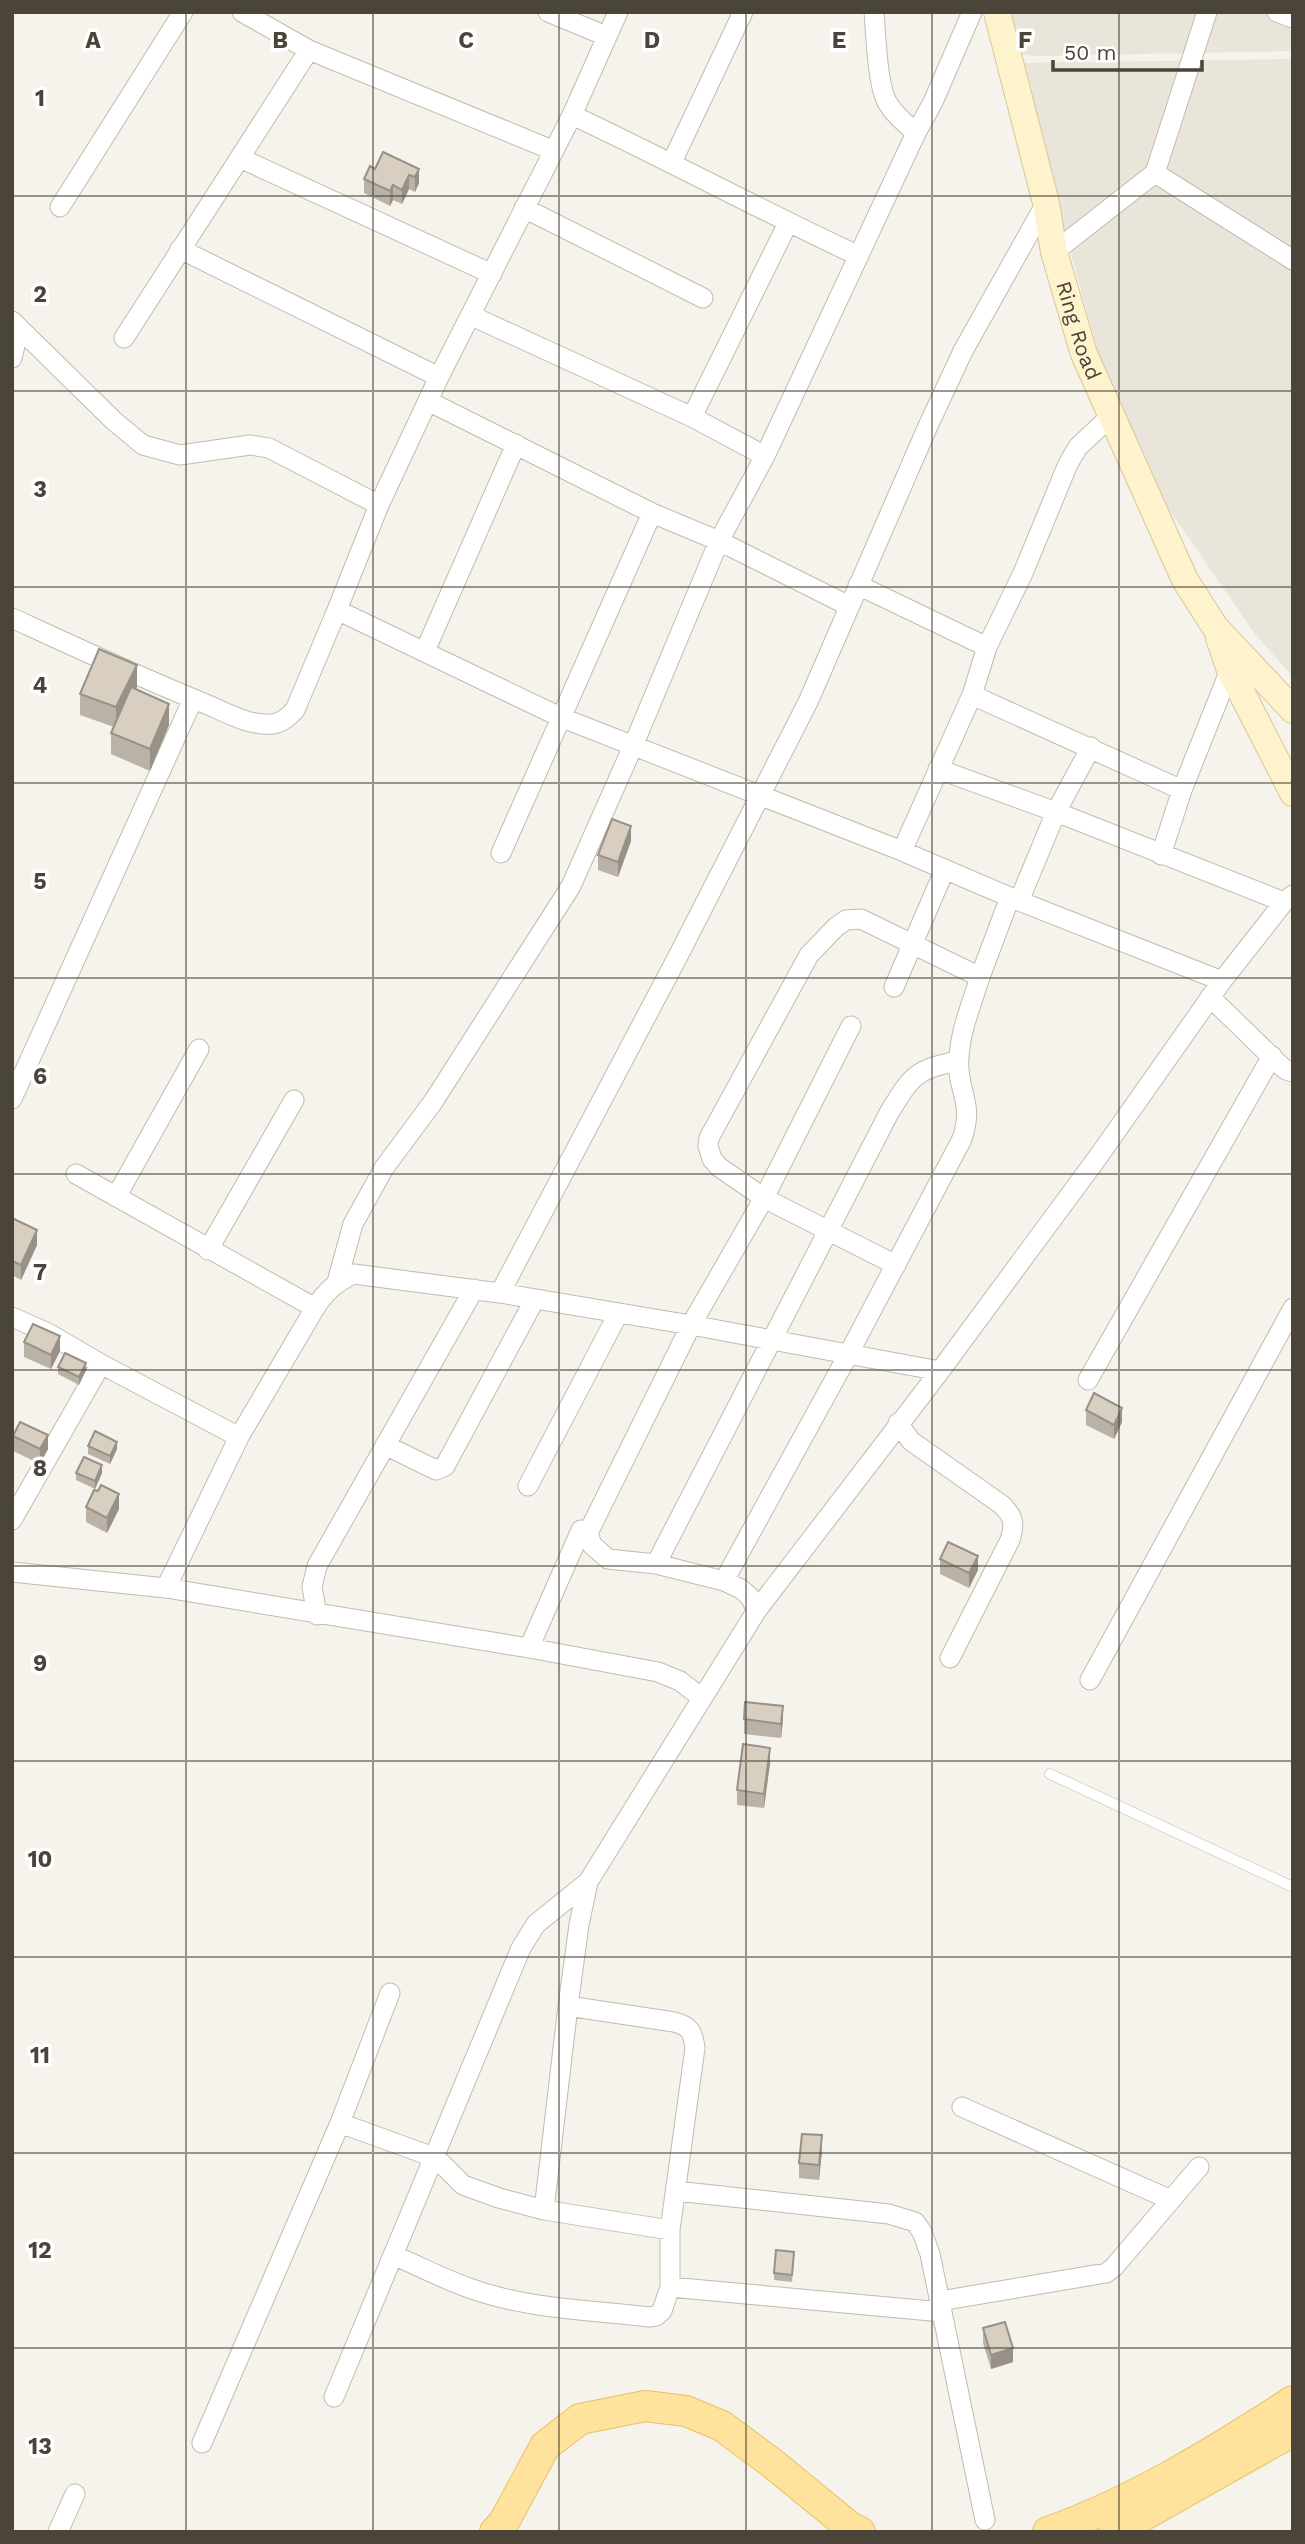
<svg xmlns="http://www.w3.org/2000/svg" width="1305" height="2544" font-family="'Work Sans',sans-serif">
<style>
.residential{fill:#eae5da}
.lines{fill:none;stroke-linecap:round;stroke-linejoin:round}
.service-casing{stroke:#c2bbae;stroke-width:11}
.minor-casing{stroke:#c2bbae;stroke-width:21}
.secondary-casing{stroke:#d6c79b;stroke-width:28}
.primary-casing{stroke:#e6c16a;stroke-width:32}
.service{stroke:#fff;stroke-width:10}
.minor{stroke:#fff;stroke-width:19}
.secondary{stroke:#fff3cd;stroke-width:26}
.primary{stroke:#ffe39c;stroke-width:30}
.wall{fill:#bab2a6}
.shaded-wall{fill:#979187}
.building{fill:#d8cfc1;stroke:#979187;stroke-width:2}
.grid{fill:none;stroke:#4b4439;stroke-width:2;stroke-opacity:0.55}
.labels{text-anchor:middle;stroke-width:7;stroke-linejoin:round;paint-order:stroke}
.street-label{font-size:21px;fill:#4b4439;stroke:#fff}
.grid-label{font-size:23px;text-anchor:middle;font-weight:bold;fill:#4b4439;stroke:#fff;stroke-width:7;stroke-linejoin:round;paint-order:stroke}
</style>
<rect width="100%" height="100%" fill="#f6f3ec"/>
<path class="residential" d="M997,12H1293V51L1039,56L1007,53Z
M1293,59V677L1255,634L1168,508L1102,366L1018,63Z"/>
<g class="lines">
<g class="service-casing">
<path id="service" d="M1050,1774L1293,1887"/>
</g>
<g class="minor-casing">
<path id="minor" d="M242,12L309,50L552,150
M548,12L606,36
M618,12L572,115L439,377L379,505L337,610L560,717L902,851
M874,12C876,36 877,79 886,100C892,113 906,124 916,133
M1207,12L1155,173L1293,260
M1277,12L1293,18
M572,115C668,160 762,211 859,256
M240,158L492,274
M672,162L743,12
M60,207L183,12
M524,208L703,298
M180,249L439,377
M1054,252L1155,173
M472,316L692,417L765,456
M12,321L114,421L143,445L180,455L250,445L269,448L379,505
M124,338L309,50
M12,358L19,328
M428,401L652,513L719,541L849,606
M1112,415L1078,447L1068,464L1023,573L987,647L972,695L902,851L1019,901L1222,981
M692,417L788,223
M858,585L987,647
M12,618C75,647 137,676 201,702C222,710 249,727 273,724C283,722 288,717 295,710L337,610
M425,651L516,444
M972,695L1182,790
M938,769L1056,812L1284,902
M501,853L652,513
M1161,855L1182,790L1230,670
M1019,901L1056,812L1091,747
M894,987L945,869
M1210,997L1280,1065L1286,1070L1293,1072
M12,1099L193,699
M76,1174L315,1308
M116,1197L199,1049
M208,1250L294,1100
M896,1265L764,1198L719,1167L712,1159L708,1146L709,1138L809,955L836,927L846,920L861,919L980,977L1010,897
M337,1282L353,1224L384,1168L433,1102L571,886L633,746L719,541L765,456L916,133L933,102L972,12
M500,1293L676,960L808,702L928,426L963,351L1046,203
M12,1317L48,1333L101,1364L239,1437
M1088,1380L1272,1056
M898,1423L911,1441L1002,1505C1014,1517 1015,1524 1010,1540L950,1658
M385,1445L436,1470L445,1466L535,1299
M528,1486L618,1314
M12,1520L101,1364
M656,1564L889,1113C911,1077 915,1069 958,1061
M12,1572L166,1588L529,1648L658,1672L680,1681L702,1698
M724,1581L848,1355L962,1139C975,1101 956,1091 959,1058C960,1031 972,1003 980,977
M166,1588L239,1437L315,1308C326,1291 336,1282 354,1274L500,1293L691,1325L940,1371
M757,1610L750,1597L741,1589L724,1581L656,1564L608,1559L592,1545L588,1533L691,1325L764,1198L851,1026
M317,1615L312,1587L317,1566L474,1289
M529,1648L581,1530
M1090,1680L1293,1308
M962,2107L1171,2200
M340,2123L436,2158L463,2185L499,2198L544,2210L670,2230
M676,2191L889,2214L915,2222L922,2232L930,2254L985,2520
M544,2210L568,2006
M393,2255C419,2266 445,2280 472,2289C528,2309 591,2310 649,2317L656,2316L662,2311L670,2287V2230L695,2048C693,2032 690,2026 674,2022L568,2006L579,1925L588,1882L757,1610L940,1371L1098,1157L1222,981L1284,902L1293,895
M670,2287L942,2312
M940,2301L1106,2273L1114,2267L1199,2167
M334,2397L521,1948L536,1924L588,1882
M202,2443L340,2123L390,1993
M58,2532L75,2494"/>
</g>
<g class="secondary-casing">
<g id="secondary">
<path id="s1" d="M997,12L1046,203L1054,252L1084,354L1185,580L1215,627L1293,710"/>
<path d="M1219,638L1230,670L1293,793"/>
</g>
</g>
<g class="primary-casing">
<path id="primary" d="M495,2532L504,2522L545,2446L580,2419L645,2406L686,2411L722,2426L772,2463L850,2527L860,2532
M1048,2532C1135,2501 1216,2451 1293,2401
M1114,2532L1293,2431"/>
</g>
<use href="#service" class="service"/>
<use href="#minor" class="minor"/>
<use href="#secondary" class="secondary"/>
<use href="#primary" class="primary"/>
</g>
<path class="wall" d="M375,169H419V183L415,192L409,189L402,204L393,200L390,206L364,193V179Z
M137,687L136,690L169,725L150,771L111,754V733L114,727L80,715V694Z
M631,841L618,877L598,870V855Z
M12,1218L37,1245L21,1280L12,1275Z
M24,1342L60,1351L51,1369L24,1357Z
M58,1367L86,1370L79,1385L58,1374Z
M1086,1410L1122,1422L1114,1439L1086,1425Z
M13,1436L48,1449L40,1464L13,1451Z
M88,1446L117,1449L110,1464L88,1454Z
M76,1473H102L95,1489L76,1480Z
M86,1507L119,1509L107,1533L86,1522Z
M940,1559L978,1570L969,1588L940,1574Z
M744,1719L783,1720L781,1738L744,1734Z
M770,1763L764,1808L737,1805V1790Z
M822,2150L819,2180L799,2178V2163Z
M794,2259L792,2282L774,2280V2273Z
M983,2328L1013,2362L991,2369L983,2343Z"/>
<path class="shaded-wall" d="M419,169V183L415,192V177Z
M409,175V189L402,204V190Z
M393,185V200L390,206V191Z
M137,665V687L116,728V707Z
M169,704V725L150,771V749Z
M631,826V841L618,877V862Z
M37,1230V1245L21,1280V1265Z
M60,1336V1351L51,1369V1355Z
M86,1363V1370L79,1385V1377Z
M1122,1408V1422L1114,1439V1425Z
M48,1435V1449L40,1464V1449Z
M117,1442V1449L110,1464V1456Z
M102,1465V1473L95,1489V1481Z
M119,1494V1509L107,1533V1518Z
M978,1556V1570L969,1588V1573Z
M783,1706V1720L781,1738V1724Z
M770,1748V1763L764,1808V1794Z
M822,2135V2150L819,2180V2165Z
M1013,2348V2362L991,2369V2355Z"/>
<path class="building" d="M383,152L419,169L415,177L409,175L402,190L393,185L390,191L364,179L370,166L375,169Z
M99,649L137,665L116,707L80,694Z
M131,687L169,704L150,749L111,733Z
M612,819L631,826L618,862L598,855Z
M12,1218L37,1230L21,1265L12,1261Z
M33,1324L60,1336L51,1355L24,1342Z
M65,1353L86,1363L79,1377L58,1367Z
M1094,1393L1122,1408L1114,1425L1086,1410Z
M20,1422L48,1435L40,1449L13,1436Z
M95,1431L117,1442L110,1456L88,1446Z
M84,1457L102,1465L95,1481L76,1473Z
M101,1485L119,1494L107,1518L86,1507L94,1490L98,1491Z
M948,1542L978,1556L969,1573L940,1559Z
M745,1702L783,1706L781,1724L744,1719Z
M743,1744L770,1748L764,1794L737,1790Z
M802,2134L822,2135L819,2165L799,2163Z
M776,2250L794,2252L792,2275L774,2273Z
M1005,2322L1013,2348L991,2355L983,2328Z"/>
<path class="grid" d="M186,12V2532M373,12V2532M559,12V2532M746,12V2532M932,12V2532M1119,12V2532M12,196H1293M12,391H1293M12,587H1293M12,783H1293M12,978H1293M12,1174H1293M12,1370H1293M12,1566H1293M12,1761H1293M12,1957H1293M12,2153H1293M12,2348H1293"/>
<g class="labels">
<g class="street-label">
<text dy="7" stroke="none"><textPath href="#s1" startOffset="329">Ring Road</textPath></text>
</g>
</g>
<g class="grid-label">
<text x="93" y="48">A</text>
<text x="280" y="48">B</text>
<text x="466" y="48">C</text>
<text x="652" y="48">D</text>
<text x="839" y="48">E</text>
<text x="1025" y="48">F</text>
<text x="40" y="106">1</text>
<text x="40" y="302">2</text>
<text x="40" y="497">3</text>
<text x="40" y="693">4</text>
<text x="40" y="889">5</text>
<text x="40" y="1084">6</text>
<text x="40" y="1280">7</text>
<text x="40" y="1476">8</text>
<text x="40" y="1671">9</text>
<text x="40" y="1867">10</text>
<text x="40" y="2063">11</text>
<text x="40" y="2258">12</text>
<text x="40" y="2454">13</text>
</g>
<rect width="1305" height="2544" fill="none" stroke="#4b4439" stroke-width="28"/>
<path d="M1053 60v10h149v-10" fill="none" stroke="#4b4439" stroke-width="3.5"/>
<text x="1064" y="60" font-size="21" fill="#4b4439" stroke="#ffffff" stroke-width="5" paint-order="stroke">50 m</text>
</svg>
